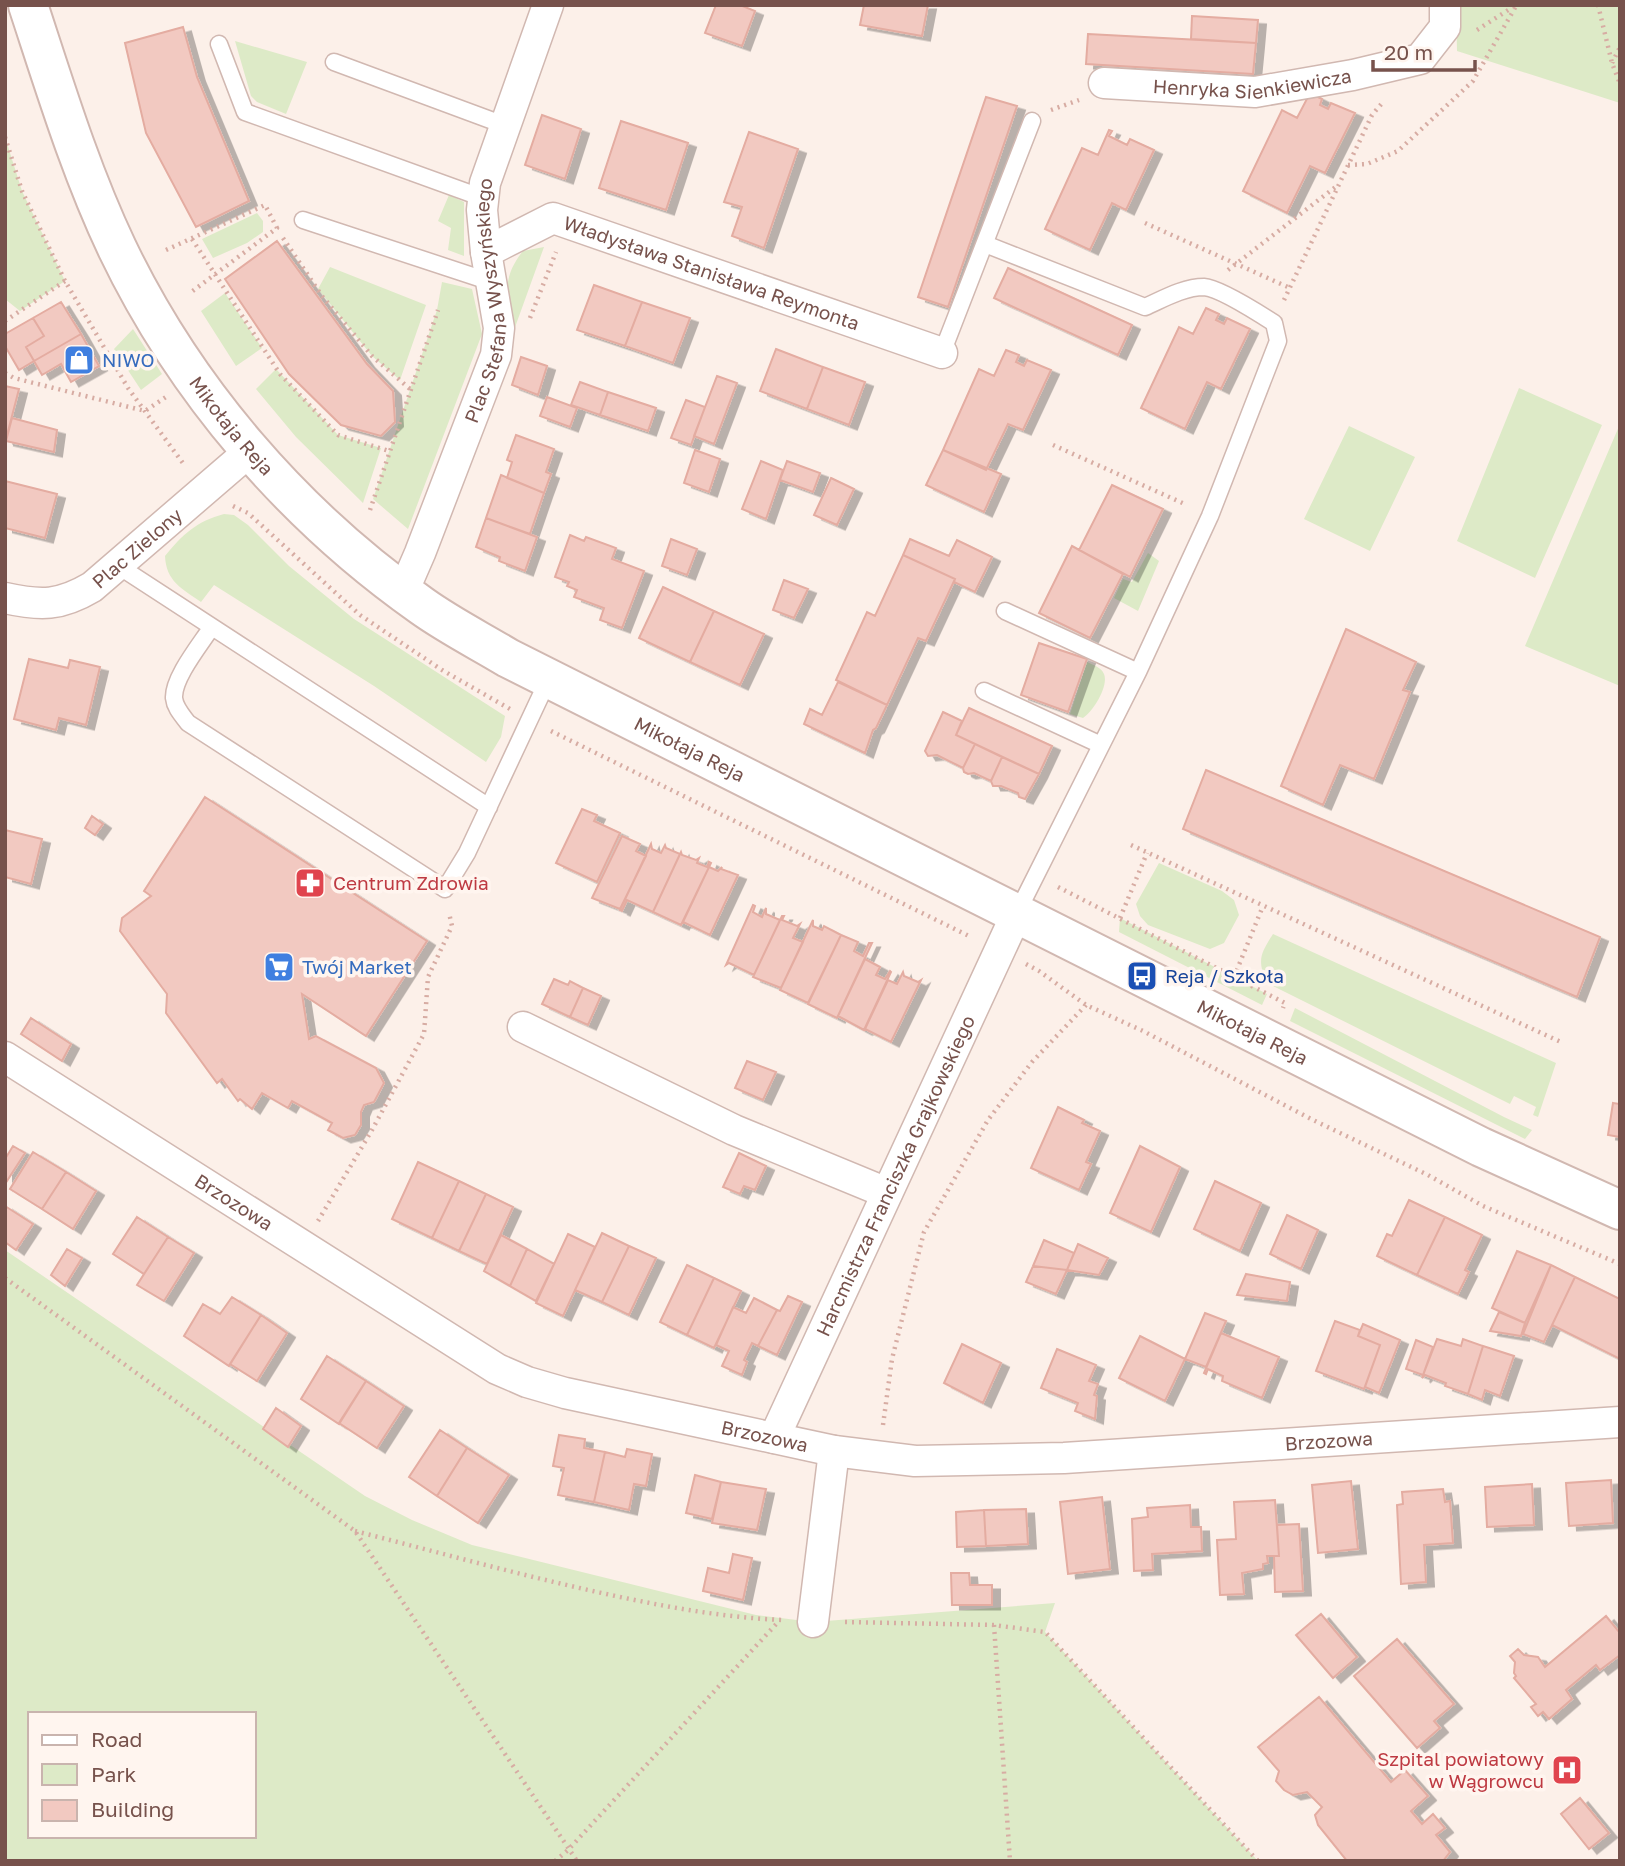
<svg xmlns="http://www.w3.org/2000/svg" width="1625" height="1866" font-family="'Golos Text',sans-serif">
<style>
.green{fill:#ddeac7;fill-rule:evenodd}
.building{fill:#f2c9c1;stroke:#e4aca1;stroke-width:2;filter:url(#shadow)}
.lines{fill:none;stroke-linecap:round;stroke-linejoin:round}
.service-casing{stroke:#d1b8b1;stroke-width:19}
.minor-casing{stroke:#d1b8b1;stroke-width:33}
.tertiary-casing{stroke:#d1b8b1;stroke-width:42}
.path{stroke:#d7aca3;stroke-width:4.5;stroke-dasharray:2 5;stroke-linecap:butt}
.service{stroke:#fff;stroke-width:16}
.minor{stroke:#fff;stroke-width:30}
.tertiary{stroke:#fff;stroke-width:38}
.labels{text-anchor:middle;stroke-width:7;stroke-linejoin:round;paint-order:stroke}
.street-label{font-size:19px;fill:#77524c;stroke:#fff5ef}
.shop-label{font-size:19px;fill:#366cbe;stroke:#fff5ef;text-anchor:start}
.health-label{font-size:19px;fill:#be3a42;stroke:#fff5ef;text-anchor:start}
.transit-label{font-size:19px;fill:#164399;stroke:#fff5ef;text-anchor:start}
</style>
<defs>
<filter id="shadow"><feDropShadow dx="8" dy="4.5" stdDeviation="0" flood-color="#0004"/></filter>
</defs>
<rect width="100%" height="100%" fill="#fcf0e9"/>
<path class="green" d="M1456,5H1620V103L1457,51Z
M235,41L307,62L286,114L257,102L251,96Z
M5,137L22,191L65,281L20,311L5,299Z
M449,195L464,202V256L448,250L451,228L438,221Z
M257,213L263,221V232L247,243L213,258L202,239Z
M544,247L514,330C506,299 501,278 523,251Z
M330,267L426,305L400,380L372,356L318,289Z
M442,282L472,289L482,334L408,529L373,499L437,310Z
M225,293L262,348L236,366L201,311Z
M133,329L162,374L141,390L114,349Z
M276,369L338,435L381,448L363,503L296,437L256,389Z
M1519,388L1602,425L1535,578L1457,541Z
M1620,424V686L1525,646Z
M1349,426L1415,457L1370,551L1304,519Z
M224,514L234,515L248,525L289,566L354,619L505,716L501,737L486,762L374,686L214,585L201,602C182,589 166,581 165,556C182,535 197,521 224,514Z
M1148,553L1159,561L1138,611L1114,598L1123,579L1132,582Z
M1087,662C1093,665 1101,667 1104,674C1109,686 1093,712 1083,718L1070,714Z
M1159,863L1222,891L1234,900L1239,915L1224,943L1210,949L1148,925L1140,916L1136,904Z
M1120,918L1267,994L1262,1005L1119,932Z
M1273,934L1556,1063L1538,1117L1533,1115L1536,1107L1514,1096L1510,1104L1267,983C1257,960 1260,955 1273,934Z
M1295,1008L1504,1117L1532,1130L1525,1139L1290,1021Z
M5,1250L365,1496L412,1520L472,1545L756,1615L813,1622L1055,1603L1045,1632L1258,1861H5ZM30,1714H254V1836H30Z"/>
<path class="building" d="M716,5H740L755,11L742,46L705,33Z
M864,5H928L922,36L860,25Z
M1192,16L1258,20L1256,43L1191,39Z
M183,27L197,77L249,201L196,227L146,133L125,43Z
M1088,34L1256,43L1253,74L1086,64Z
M1310,93L1322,99L1320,105L1328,109L1331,103L1355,113L1325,173L1310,166L1287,213L1243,191L1282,110L1297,118Z
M986,97L1017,106L948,307L918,297Z
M542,115L581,129L565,179L525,165Z
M621,121L688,143L666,210L599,188Z
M1109,130L1112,131L1109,136L1127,145L1130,139L1154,150L1126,210L1112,203L1090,250L1045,229L1082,148L1098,155Z
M749,132L798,149L764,248L732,236L742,207L724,202Z
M277,241L367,364L393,391L395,422L381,436L341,425L289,374L225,279Z
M1008,268L1132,325L1118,355L994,298Z
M594,285L642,302L625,346L577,330Z
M61,302L81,334L34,361L26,347L44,336L33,318Z
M642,302L690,318L673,363L625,346Z
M1206,308L1219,314L1216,320L1224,324L1227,318L1250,329L1221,389L1207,382L1185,429L1141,408L1179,327L1193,334Z
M33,318L44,336L26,347L34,361L19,370L5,346V334Z
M81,334L99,366L71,382L61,364L42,375L34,361Z
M776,349L823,367L807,409L760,391Z
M1006,350L1019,355L1016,362L1024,366L1027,360L1051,370L1023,430L1008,424L986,470L943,450L979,369L994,376Z
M521,357L547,366L538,395L512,385Z
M823,367L865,382L849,425L807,409Z
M717,376L737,383L714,444L694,436Z
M580,382L608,392L600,415L571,405Z
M5,386L19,389L6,439H5Z
M608,392L656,408L648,431L600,415Z
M547,397L577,408L570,427L540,416Z
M686,400L705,407L691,445L671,438Z
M12,418L57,430L54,452L6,441Z
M516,435L554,449L546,472L551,474L544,493L507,478L512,462L507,460Z
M695,450L720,459L709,492L684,483Z
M943,450L1001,474L984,512L926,485Z
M761,461L783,470L766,519L742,509Z
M787,461L820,473L813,492L780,480Z
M501,475L544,493L530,534L486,518Z
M831,478L854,489L837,525L814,515Z
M5,481L57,494L45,538L5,528Z
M1112,485L1163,509L1130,577L1079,550Z
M486,518L537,537L525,571L499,561L500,557L476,547Z
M570,535L584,541L586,537L616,548L612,559L644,571L622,628L600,620L604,608L574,597L577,590L567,586L569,582L555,577Z
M671,539L697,549L687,575L662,566Z
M910,539L949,556L957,540L992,557L975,592L954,582L955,579L903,555Z
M1072,546L1123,574L1090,638L1039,613Z
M903,555L955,579L926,641L918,638L887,705L836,680L867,612L875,616Z
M784,580L808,589L794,618L773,610Z
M663,587L714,611L690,662L639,638Z
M714,611L764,634L740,685L690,662Z
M1346,629L1416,662L1403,690L1410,692L1374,779L1340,765L1323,805L1281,786Z
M1039,643L1087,659L1068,712L1021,695Z
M29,659L68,668L70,660L100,667L86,725L59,718L56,730L14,719Z
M838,682L887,705L876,728L873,730L865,753L804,724L810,709L822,715Z
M969,708L1052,746L1039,774L956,735Z
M943,712L962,721L956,735L975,744L963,768L937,755L928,756L925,751Z
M975,744L1002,757L991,781L974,773L968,774L964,772L963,768Z
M1002,757L1039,774L1025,799L1019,797L1018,793L1001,786H993L991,781Z
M1206,770L1600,937L1577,997L1183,829Z
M205,797L427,941L366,1036L302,994L309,1039L316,1036L376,1068L384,1083L374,1102L364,1105L361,1112V1125L355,1135L343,1138L328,1130L332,1123L292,1101L288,1108L262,1093L252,1109L240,1099L238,1101L222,1079L217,1083L166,1013L167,994L120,931L122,918L151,896L144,891Z
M582,809L597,815L594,821L620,833L597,882L556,863Z
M92,816L103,824L95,835L85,828Z
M5,830L42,839L31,884L5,877Z
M622,836L640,844L636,851L646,856L620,909L592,898Z
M651,844L652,849L661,853L665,845L666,848L680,854L653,912L627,900L622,911L620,910Z
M681,852L682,855L696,860L699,858L697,863L707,867L709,862L711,863L681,925L653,912Z
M709,867L718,871L722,867L721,869L738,875L710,935L683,922Z
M753,905L755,906L753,912L762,917L766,908V914L780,920L754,975L729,963L726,965Z
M782,916H784L782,920L797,926L800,924L793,938L803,942L781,988L753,977Z
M813,920V926L822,930L824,926L841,935L808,1003L780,990Z
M841,935L858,942L854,951L863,956L869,943H872L837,1018L808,1004Z
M865,959L880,967L876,975L885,979L890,971L891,972L864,1030L838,1016Z
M903,972L904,976L918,982L921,980L891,1042L865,1029L888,980L897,984Z
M554,979L568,985L570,981L583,988L570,1017L542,1004Z
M583,988L601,996L588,1025L570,1017Z
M31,1018L71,1044L62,1061L21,1034Z
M747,1061L776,1072L763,1100L735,1088Z
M1613,1103L1620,1104V1137L1608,1135Z
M1058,1107L1084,1120L1082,1123L1100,1131L1086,1162L1091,1164L1079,1190L1031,1168Z
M13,1146L25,1153L5,1184V1159Z
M1140,1146L1180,1167L1151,1232L1110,1213Z
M33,1152L66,1172L42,1209L10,1189Z
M739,1153L766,1166L755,1190L744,1186L740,1194L723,1187Z
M418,1162L459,1181L432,1238L392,1219Z
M66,1172L96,1191L73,1229L42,1209Z
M459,1181L486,1194L459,1251L432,1238Z
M1215,1181L1261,1203L1240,1251L1194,1229Z
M486,1194L513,1207L487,1264L459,1251Z
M1409,1200L1445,1217L1417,1275L1377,1256L1387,1234L1392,1236Z
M5,1206L33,1224L16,1250L5,1242Z
M1287,1215L1318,1230L1301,1269L1270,1254Z
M137,1217L168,1237L144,1274L113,1254Z
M1445,1217L1482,1235L1465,1270L1469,1272L1458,1294L1417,1275Z
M602,1233L629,1246L602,1302L575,1290Z
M568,1234L595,1247L563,1316L536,1303Z
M501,1235L527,1249L510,1286L484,1271Z
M168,1237L194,1253L164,1301L137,1285Z
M1044,1240L1074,1253L1067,1270L1033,1266Z
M1078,1244L1108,1258L1099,1275L1067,1270Z
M629,1246L656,1258L629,1315L602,1302Z
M67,1249L82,1258L65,1286L51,1275Z
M527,1249L554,1264L536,1301L510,1286Z
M1517,1251L1551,1265L1525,1323L1492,1308Z
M687,1265L714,1278L687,1335L660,1322Z
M1551,1265L1575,1277L1544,1342L1523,1334Z
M1033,1266L1067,1270L1056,1294L1026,1282Z
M1246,1274L1290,1282L1287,1301L1237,1295Z
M1575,1277L1620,1299V1359L1552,1325Z
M714,1278L741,1291L714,1348L687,1335Z
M788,1296L802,1302L777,1355L758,1346L777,1310L780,1311Z
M232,1297L261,1315L229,1366L184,1336L203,1304L220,1314Z
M754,1298L777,1310L758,1346L752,1343L744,1360L747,1362L742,1375L722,1366L729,1351L716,1345L733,1307L746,1313Z
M1499,1312L1525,1323L1521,1336L1490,1331Z
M1205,1313L1226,1321L1206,1367L1185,1359Z
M261,1315L287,1333L257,1381L230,1364Z
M1335,1321L1360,1330L1358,1336L1380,1345L1364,1389L1316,1371Z
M1363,1324L1400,1340L1379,1393L1365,1387L1380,1345L1358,1336Z
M1221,1333L1279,1357L1262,1398L1222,1381L1223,1376L1208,1369L1206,1374L1204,1373Z
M1140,1336L1185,1359L1165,1401L1119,1378Z
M1437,1339L1461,1346L1463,1339L1483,1346L1468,1394L1445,1386L1446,1383L1425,1375L1422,1378Z
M1416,1340L1433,1347L1423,1375L1406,1369Z
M962,1344L1001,1363L983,1403L944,1383Z
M1483,1346L1514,1356L1500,1396L1485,1390L1482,1400L1468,1394Z
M1057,1349L1096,1365L1089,1381L1098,1384L1094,1395L1097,1396L1095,1419L1075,1411L1078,1403L1041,1388Z
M327,1356L366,1381L339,1424L301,1399Z
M366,1381L404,1406L377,1448L339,1423Z
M276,1408L301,1426L288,1447L263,1429Z
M440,1430L467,1448L437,1496L409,1477Z
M559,1435L585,1439L584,1448L605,1452L594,1502L558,1495L564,1468L553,1466Z
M467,1448L509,1475L478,1523L437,1496Z
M627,1449L652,1454L646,1486L634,1484L629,1510L594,1502L605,1452L625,1457Z
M695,1475L721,1482L712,1519L686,1513Z
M1611,1480L1613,1523L1569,1526L1566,1483Z
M1351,1481L1358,1549L1318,1553L1312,1485Z
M721,1482L766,1489L757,1530L712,1523Z
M1532,1484L1534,1525L1487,1527L1485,1487Z
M1443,1489L1445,1502L1450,1501L1453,1543L1424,1545L1426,1582L1401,1584L1397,1505L1403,1504L1402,1492Z
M1102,1497L1110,1569L1068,1574L1060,1502Z
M1275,1500L1279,1556H1267L1268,1563L1263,1564V1569L1242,1573L1244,1594L1220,1595L1217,1540L1236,1539L1234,1502Z
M1190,1505L1191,1527H1201L1202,1551L1152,1554L1153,1570L1134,1571L1132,1519L1148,1517L1147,1508Z
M1026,1509L1028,1544L986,1546L984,1510Z
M984,1510L986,1546L957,1547L956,1512Z
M1299,1524L1303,1591L1275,1592L1274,1556H1279L1277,1525Z
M733,1554L752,1558L743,1600L703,1591L708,1568L729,1573Z
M951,1573H969L970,1585H992V1605H952Z
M1321,1614L1357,1657L1333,1678L1296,1635Z
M1606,1616L1620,1633V1655L1600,1670L1596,1665L1566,1690L1572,1699L1549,1719L1543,1712L1538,1716L1531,1707L1536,1704L1514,1678L1516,1676L1514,1673L1515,1662L1510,1656L1518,1649L1524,1655L1538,1657L1545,1667Z
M1397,1639L1454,1704L1434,1721L1440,1728L1417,1748L1354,1676Z
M1319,1697L1391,1782L1405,1770L1428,1796L1411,1811L1422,1824L1433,1814L1445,1828L1436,1835L1450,1852L1443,1861H1347L1318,1825L1315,1815L1322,1807L1307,1792L1293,1795L1284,1790L1276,1781L1279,1771L1258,1747Z
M1580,1798L1609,1833L1589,1849L1561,1814Z"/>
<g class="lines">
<g class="service-casing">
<path id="service" d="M219,44L245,112L483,198
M334,62L504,125
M303,220L491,282
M985,244L1145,307C1163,299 1184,287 1204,287C1219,288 1260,314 1274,323L1278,341L1210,516L1138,672L1017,913
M942,353L1032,121
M117,565L489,807
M1005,611L1138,672
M211,628C200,645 173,678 174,698C175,708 182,715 188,723L445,889L467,853L549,678
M984,691L1101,745"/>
</g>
<g class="minor-casing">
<g id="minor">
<path id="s1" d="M1104,83L1255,92L1353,75L1420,59L1445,27V5"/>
<path id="s2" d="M486,252L553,218L942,353"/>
<path id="s3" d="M403,592L420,553L496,355L499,328L486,252L482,210L485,183L548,5"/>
<path id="s4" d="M5,598C41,606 60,606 92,587L251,450"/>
<path d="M523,1027L734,1130L887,1193"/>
<path id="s5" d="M5,1057L497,1369L527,1382L565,1393L834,1451L915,1461L1064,1458L1620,1422"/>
<path id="s6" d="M774,1438L1017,913"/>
<path d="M813,1622L834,1451"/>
</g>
</g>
<g class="tertiary-casing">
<g id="tertiary">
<path id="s7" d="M28,5C55,87 80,170 117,248C185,390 293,515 422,606C450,626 480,641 508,658L1481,1147L1620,1210"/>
</g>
</g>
<path class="path" d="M1598,5L1612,63L1620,84
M1477,30L1516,5
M1612,63L1620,47
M1051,110L1079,100
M5,137L22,191L65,281L128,388L185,466
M1348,165L1367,164L1398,151L1473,81L1516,6
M1145,223L1290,288
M283,238L322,296L372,356L410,389
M192,239L280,374L338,435L389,451
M166,250L265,205L277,228L190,293
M1228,270L1338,185
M1284,300L1372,115L1383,102
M530,318L556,252
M5,321L65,281
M5,373L14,378L145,411L166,397
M1053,445L1187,505
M233,506L248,513L360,615L442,670L510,709
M370,510L438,310
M551,731L971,937
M1131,845L1561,1042
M1058,887L1285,1003L1283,1008
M1120,918L1147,853
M1026,964L1039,971L1086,1005L1143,1031L1313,1120L1428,1175L1483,1206L1620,1264
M1234,977L1263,906
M318,1221L372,1130L424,1034L428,977L452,926L449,913
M5,1278L355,1531L577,1861
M883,1425L892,1359L924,1232L988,1120L1032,1062L1086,1005
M355,1531C445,1554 534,1579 625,1598C678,1609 730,1618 784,1620
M845,1622L994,1625L1045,1632L1258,1861
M994,1625L1010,1861
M555,1861L568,1850L779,1621"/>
<use href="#service" class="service"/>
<use href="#minor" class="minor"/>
<use href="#tertiary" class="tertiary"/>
</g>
<defs>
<g id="shop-square" transform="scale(1.575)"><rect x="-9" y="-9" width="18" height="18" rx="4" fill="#3f7fe0" stroke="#fff5ef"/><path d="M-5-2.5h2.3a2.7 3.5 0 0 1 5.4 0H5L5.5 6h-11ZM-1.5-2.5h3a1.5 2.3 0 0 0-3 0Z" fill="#fff"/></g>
<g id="pharmacy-square" transform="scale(1.575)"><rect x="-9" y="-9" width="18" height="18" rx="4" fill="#e0444e" stroke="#fff5ef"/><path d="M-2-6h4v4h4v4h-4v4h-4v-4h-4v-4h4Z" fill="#fff"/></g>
<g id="supermarket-square" transform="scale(1.575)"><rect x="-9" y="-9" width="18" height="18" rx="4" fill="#3f7fe0" stroke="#fff5ef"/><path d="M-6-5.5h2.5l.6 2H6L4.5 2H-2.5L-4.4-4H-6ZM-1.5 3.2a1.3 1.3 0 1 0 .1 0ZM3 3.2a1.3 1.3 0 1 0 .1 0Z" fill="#fff"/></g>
<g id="bus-square" transform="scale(1.575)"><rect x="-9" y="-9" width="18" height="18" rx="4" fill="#1a4fb4" stroke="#fff5ef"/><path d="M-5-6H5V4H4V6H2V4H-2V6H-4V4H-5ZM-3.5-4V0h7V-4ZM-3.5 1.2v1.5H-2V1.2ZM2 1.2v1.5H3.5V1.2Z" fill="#fff"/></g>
<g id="hospital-square" transform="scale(1.575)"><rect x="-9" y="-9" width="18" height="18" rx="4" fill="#e0444e" stroke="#fff5ef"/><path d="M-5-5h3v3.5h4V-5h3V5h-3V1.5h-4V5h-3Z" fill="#fff"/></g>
</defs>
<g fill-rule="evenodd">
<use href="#shop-square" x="79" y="360"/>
<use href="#pharmacy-square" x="310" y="883"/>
<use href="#supermarket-square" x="279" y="967"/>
<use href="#bus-square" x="1142" y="976"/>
<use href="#hospital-square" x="1567" y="1770"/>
</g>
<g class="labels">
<g class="street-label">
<text dy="7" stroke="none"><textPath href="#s1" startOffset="149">Henryka Sienkiewicza</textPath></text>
<text dy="7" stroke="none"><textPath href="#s2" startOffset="243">Władysława Stanisława Reymonta</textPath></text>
<text dy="7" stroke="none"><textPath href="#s3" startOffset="308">Plac Stefana Wyszyńskiego</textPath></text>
<text dy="7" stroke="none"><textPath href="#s7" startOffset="471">Mikołaja Reja</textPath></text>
<text dy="7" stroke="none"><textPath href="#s4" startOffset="150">Plac Zielony</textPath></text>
<text dy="7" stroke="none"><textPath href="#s7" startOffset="1038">Mikołaja Reja</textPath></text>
<text dy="7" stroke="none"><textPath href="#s7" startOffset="1668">Mikołaja Reja</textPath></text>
<text dy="7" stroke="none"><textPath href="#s6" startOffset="289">Harcmistrza Franciszka Grajkowskiego</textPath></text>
<text dy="7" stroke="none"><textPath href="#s5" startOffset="271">Brzozowa</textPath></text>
<text dy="7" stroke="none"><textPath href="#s5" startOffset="859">Brzozowa</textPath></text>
<text dy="7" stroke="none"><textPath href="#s5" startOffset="1426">Brzozowa</textPath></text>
</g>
<g class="shop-label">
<text x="102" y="367">NIWO</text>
<text x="302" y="974">Twój Market</text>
</g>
<g class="health-label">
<text x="333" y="890">Centrum Zdrowia</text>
<text x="1544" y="1766" text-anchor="end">Szpital powiatowy<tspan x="1544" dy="22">w Wągrowcu</tspan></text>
</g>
<g class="transit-label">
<text x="1165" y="983">Reja / Szkoła</text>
</g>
</g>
<rect width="1625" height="1866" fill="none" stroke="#77524c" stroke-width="14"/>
<rect x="28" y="1712" width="228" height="126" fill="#fff5ef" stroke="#c9b4ae" stroke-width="2"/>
<rect x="42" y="1735" width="35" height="10" fill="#ffffff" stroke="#c9b4ae" stroke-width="2"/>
<text x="91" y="1747" font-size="21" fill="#77524c">Road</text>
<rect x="42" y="1764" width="35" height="21" fill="#ddeac7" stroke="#c9b4ae" stroke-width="2"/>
<text x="91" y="1782" font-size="21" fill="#77524c">Park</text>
<rect x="42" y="1800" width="35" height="21" fill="#f2c9c1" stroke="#c9b4ae" stroke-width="2"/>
<text x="91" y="1817" font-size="21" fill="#77524c">Building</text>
<path d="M1373 60v10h102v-10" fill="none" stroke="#77524c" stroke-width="3.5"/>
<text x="1384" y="60" font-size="21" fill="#77524c" stroke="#fff5ef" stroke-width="5" paint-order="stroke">20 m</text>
</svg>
